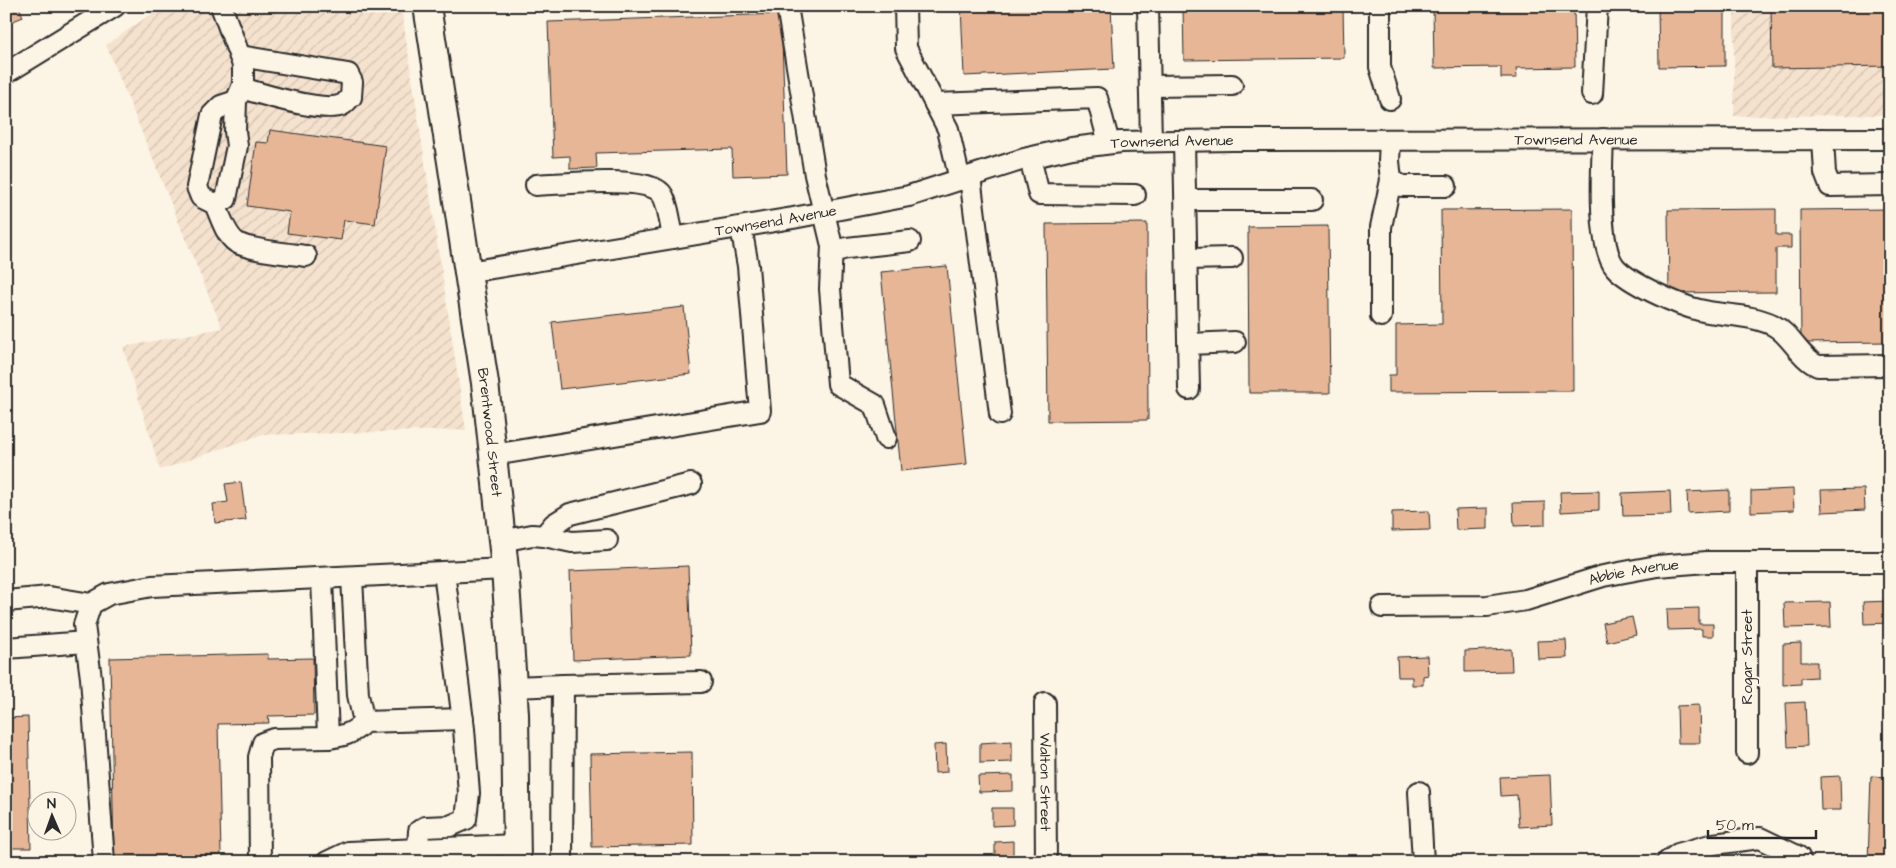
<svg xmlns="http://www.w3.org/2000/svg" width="1896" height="868" font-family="'Architects Daughter',sans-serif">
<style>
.industrial{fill:url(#industrial-furrows)}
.building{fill:#e6b697;stroke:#2b2b2b}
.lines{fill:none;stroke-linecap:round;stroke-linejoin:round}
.minor-casing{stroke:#2b2b2b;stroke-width:24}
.major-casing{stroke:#2b2b2b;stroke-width:30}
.minor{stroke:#fcf5e5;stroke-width:20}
.major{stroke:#fcf5e5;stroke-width:26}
.labels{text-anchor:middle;stroke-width:4;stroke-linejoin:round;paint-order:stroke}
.street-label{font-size:15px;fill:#2b2b2b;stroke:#fcf5e5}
</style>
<defs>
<pattern id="industrial-furrows" width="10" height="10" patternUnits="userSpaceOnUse" patternTransform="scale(1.25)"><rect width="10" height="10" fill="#f5e2ce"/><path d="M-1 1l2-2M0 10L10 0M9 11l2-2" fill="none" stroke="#d2c2b1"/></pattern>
</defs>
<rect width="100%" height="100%" fill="#fcf5e5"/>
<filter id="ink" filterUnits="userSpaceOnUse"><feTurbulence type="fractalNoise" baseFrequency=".02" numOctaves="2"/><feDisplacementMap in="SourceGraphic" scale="10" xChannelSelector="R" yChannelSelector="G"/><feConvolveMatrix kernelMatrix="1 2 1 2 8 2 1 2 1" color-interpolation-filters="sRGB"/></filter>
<g filter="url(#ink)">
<path class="industrial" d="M163,6H401L466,430L261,435L160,470L123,347L222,328L106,45Z
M1734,6H1890V115L1734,116Z"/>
<path class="building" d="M6,6H19L23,17L6,24Z
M961,6H1111L1114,69L964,76Z
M1183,6H1343L1344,58L1184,60Z
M1433,6H1574L1575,67L1516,68L1517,78H1501V67L1434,68Z
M1658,6H1725V66L1659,67Z
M1771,6H1890V66L1772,68Z
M781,14L787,174L733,176L732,149L596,153L597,168L570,169V156L553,157L548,22Z
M270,130L386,146L375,224L344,220L341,240L287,233L290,212L247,206L256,142L268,143Z
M1572,209L1573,391L1389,392V375H1396V325L1442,324L1441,210Z
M1776,209V235H1791V248H1776V292L1669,293L1668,210Z
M1890,209V342L1801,343L1800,210Z
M1147,223L1148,420L1048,421L1046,224Z
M1328,226L1330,393H1249L1248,227Z
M947,266L967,464L901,471L881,272Z
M684,307L691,374L560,389L552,322Z
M241,482L246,520L215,523L213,504L228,502L225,484Z
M1793,489L1794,510L1751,512V491Z
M1864,489L1865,510L1822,512L1821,490Z
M1729,490V511L1688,513L1687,492Z
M1599,491V510L1561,512L1560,492Z
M1670,491L1671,515L1623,516L1622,493Z
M1545,502V525L1514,526L1513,503Z
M1488,508V529L1456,530L1455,509Z
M1429,511L1430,530L1392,531V512Z
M688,566L691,655L573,660L570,571Z
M1890,601V623L1864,624L1863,602Z
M1830,602L1831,627L1785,628L1784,603Z
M1699,608V624H1713V636H1702V629L1668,630L1667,609Z
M1632,617L1636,635L1607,642L1603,623Z
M1566,640L1567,658L1538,659L1537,641Z
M1801,643V662H1817V677L1801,678V684L1783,685V644Z
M1511,649L1512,671L1465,672V651Z
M268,654V659L313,658L314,715L268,716L269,723L218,724L221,855L114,857L110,658Z
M1427,656L1428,675L1423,676V685H1412V677H1398L1397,657Z
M1805,702L1807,746L1788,747L1786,703Z
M1699,705L1700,743H1678L1677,706Z
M28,717L31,848H6V718Z
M1012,741V762L980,763V743Z
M946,744L947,772L935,773L934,745Z
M692,752L693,845L592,847L590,754Z
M1013,775V791L979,792L978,776Z
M1550,775L1552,825L1519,827L1517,795L1501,796L1500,777Z
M1840,776L1841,810H1821L1820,777Z
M1871,776L1890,777V862H1868Z
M992,808H1013V825L992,826Z
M1013,841V861L995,862V842Z
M1518,857L1519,862H1469V860Z"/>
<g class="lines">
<g class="minor-casing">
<g id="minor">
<path d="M221,6L243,65V85L236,101L221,106L212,115L197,187L201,197L215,204C220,215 225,234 236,242C247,250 291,254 306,256"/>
<path d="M787,6L815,175L832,246L830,289L838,384L875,405L886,438"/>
<path d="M905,6L906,48L948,129L960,180"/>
<path d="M1148,6L1151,141"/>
<path d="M1380,6V67L1390,99"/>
<path d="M240,56L348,74L352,82L351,97C348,99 345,104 342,105C324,113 261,94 242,88"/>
<path d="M6,73L115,6"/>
<path d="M1150,86L1232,85"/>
<path d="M1592,94L1597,6"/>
<path d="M935,104L1097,98L1109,143"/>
<path d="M1603,139C1602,168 1597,245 1615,267C1629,283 1678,305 1699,310C1723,316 1751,314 1773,325C1791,334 1799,358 1818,366L1890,365"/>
<path d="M1823,139L1825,173L1830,186L1890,185"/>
<path d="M1390,140L1389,161L1391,180L1402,186H1446"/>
<path d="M1184,141L1189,389"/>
<path d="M1030,158L1039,194L1135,195"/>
<path d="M970,177L1000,414"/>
<path d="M536,185C561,184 645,175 661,193C668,201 671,228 673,238"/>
<path d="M1186,200H1312"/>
<path d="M215,204L226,199L237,146L235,131L236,101"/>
<path d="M832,252L847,248L910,241"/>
<path d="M1187,259L1232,258"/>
<path id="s1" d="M468,272L793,218L909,196L1024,159L1072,148L1121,142L1232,140L1890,139"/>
<path d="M1381,316V227L1391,180"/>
<path d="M1189,344L1235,342"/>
<path d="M493,455L760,411L748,266L741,227"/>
<path d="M544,536L554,524L570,514L691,484"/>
<path d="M502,541L532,535L544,536L572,542L607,540"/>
<path d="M1747,562V753"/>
<path d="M352,577L358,695L364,722"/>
<path d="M6,601L49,597L91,604"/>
<path id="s2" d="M1382,607L1487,606L1526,600L1603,576L1657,566L1707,562H1890"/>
<path d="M6,648L86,642"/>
<path d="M563,685L701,682"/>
<path d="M513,687L563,685L562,862"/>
<path id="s3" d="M1045,703L1046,862"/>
<path d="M328,738C343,736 353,734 364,722L463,719"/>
<path d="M1419,792L1423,862"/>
<path d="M104,862L91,678L84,625L91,604L109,594L152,586L505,569"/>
<path d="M260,862L259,757L263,743L274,739L328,738L322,578"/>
<path d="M327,862L348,852L517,845"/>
<path d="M417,862L419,831L425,827L450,826L466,819L469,793L464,729L444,572"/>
<path d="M1667,862L1678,854L1714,844L1760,838L1799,857L1801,862"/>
</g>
</g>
<g class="major-casing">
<g id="major">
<path id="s4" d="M427,6L485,383L493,455L505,569L515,714L517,862"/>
</g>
</g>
<use href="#minor" class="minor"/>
<use href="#major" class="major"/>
</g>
</g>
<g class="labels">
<g class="street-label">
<text dy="5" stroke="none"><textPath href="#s1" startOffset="1122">Townsend Avenue</textPath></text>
<text dy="5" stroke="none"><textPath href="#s1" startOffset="718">Townsend Avenue</textPath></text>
<text dy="5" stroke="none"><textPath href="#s1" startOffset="312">Townsend Avenue</textPath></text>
<text dy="5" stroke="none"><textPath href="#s4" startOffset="431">Brentwood Street</textPath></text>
<text dy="5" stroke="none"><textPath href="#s2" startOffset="256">Abbie Avenue</textPath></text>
<text transform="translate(1747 657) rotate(-90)" y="5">Rogar Street</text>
<text dy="5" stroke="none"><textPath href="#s3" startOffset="79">Walton Street</textPath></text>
</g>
</g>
<rect width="1896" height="868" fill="none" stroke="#fcf5e5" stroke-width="25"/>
<rect x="12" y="12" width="1871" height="843" fill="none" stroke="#2b2b2b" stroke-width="2" filter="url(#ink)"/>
<g transform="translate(52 816) rotate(358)"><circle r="24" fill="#fcf5e5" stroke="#a8a49b"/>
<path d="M0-4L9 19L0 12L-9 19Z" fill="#2b2b2b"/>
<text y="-8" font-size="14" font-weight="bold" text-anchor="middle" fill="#2b2b2b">N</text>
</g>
<path d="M1708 830v8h108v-8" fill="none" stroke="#2b2b2b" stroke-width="2.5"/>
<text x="1716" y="830" font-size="15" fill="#2b2b2b" stroke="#fcf5e5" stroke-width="4" paint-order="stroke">50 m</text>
</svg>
